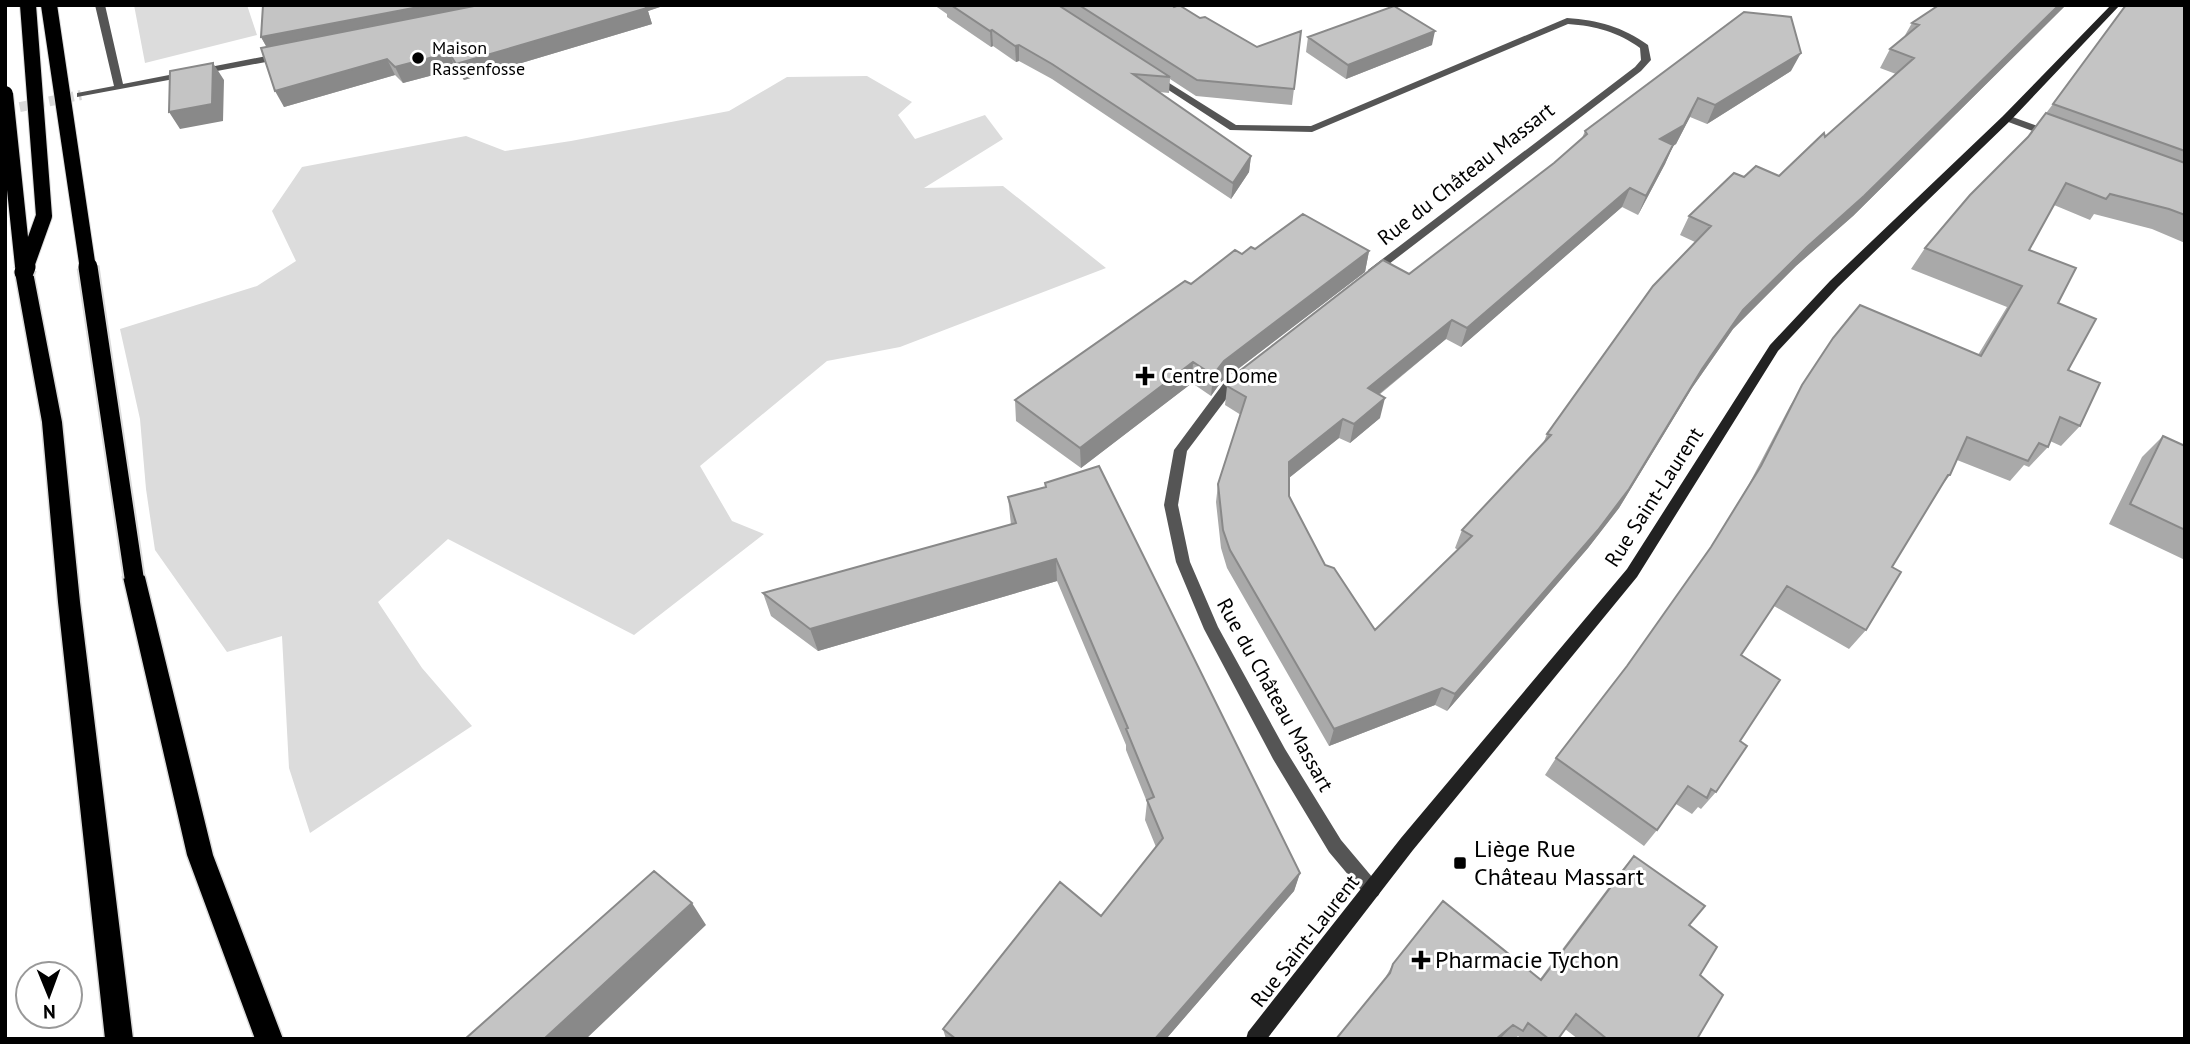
<svg xmlns="http://www.w3.org/2000/svg" width="2190" height="1044" font-family="'PT Sans',sans-serif">
<style>
.green{fill:#dcdcdc}
.lines{fill:none;stroke-linecap:round;stroke-linejoin:round}
.street-tunnel{stroke:#d9d9d9;stroke-width:10;stroke-dasharray:10 5;stroke-linecap:butt}
.highway-casing{stroke:#dbdbdb;stroke-width:3}
.street{fill:#555;fill-rule:evenodd}
.secondary{fill:#222;fill-rule:evenodd}
.highway{fill:#000;fill-rule:evenodd}
.highway-bridge-far1-casing{stroke:#dbdbdb;stroke-width:18;stroke-linecap:butt}
.highway-bridge-casing{stroke:#dbdbdb;stroke-width:23;stroke-linecap:butt}
.highway-bridge-far1{stroke:#000;stroke-width:16}
.highway-bridge{stroke:#000;stroke-width:19}
.wall{fill:#a9a9a9}
.shaded-wall{fill:#898989}
.building{fill:#c4c4c4;stroke:#898989;stroke-width:2}
.poi-dot{fill:#000;stroke:#fff;stroke-width:2.5}
.labels{text-anchor:middle;stroke-width:6;stroke-linejoin:round;paint-order:stroke}
.far-poi-label{font-size:18px;fill:#000;stroke:#fff;text-anchor:start}
.street-label{font-size:21px;fill:#000;stroke:#fff}
.poi-label{font-size:21px;fill:#000;stroke:#fff;text-anchor:start}
.near-poi-label{font-size:24px;fill:#000;stroke:#fff;text-anchor:start}
</style>
<rect width="100%" height="100%" fill="#fff"/>
<path class="green" d="M134,5H247L257,35L145,63Z
M867,76L912,102L898,115L915,139L985,115L1003,139L924,188L1003,186L1106,268L900,347L827,361L700,466L732,521L764,534L634,635L448,539L378,602L422,668L472,726L310,833L289,768L282,636L227,652L155,550L146,489L140,419L120,329L257,286L296,261L272,211L302,167L466,136L505,151L571,141L729,111L787,77Z"/>
<g class="lines">
<path class="street-tunnel" d="M5,110L81,95"/>
<g class="highway-casing">
<path id="highway" d="M24,266L33,272L62,422L80,602L133,1039H105L58,602L42,422L15,272Z
M134,568L142,571L145,577L213,855L283,1039H255L187,855L123,577L126,571Z"/>
</g>
<path class="street" d="M95,5H105L123,84L282,53L287,56L282,59L77,97V93L114,86Z
M1567,18C1598,20 1623,27 1648,45L1651,60L1641,71L1372,277L1368,276V270L1635,67L1641,60L1640,48C1618,32 1596,26 1568,24L1312,132L1230,130L1150,78L1158,76L1236,125L1311,126Z
M2007,115L2057,133L2058,135L2053,138L2049,137L2003,120V116Z
M1241,373L1245,374L1247,377L1233,390L1187,451L1178,505L1190,562L1218,627L1285,749L1341,840L1378,884L1381,890L1378,896L1372,898L1366,896L1329,852L1273,759L1204,629L1176,562L1164,505L1174,450L1223,384Z"/>
<path class="secondary" d="M2111,5H2120L2011,120L1838,287L1778,351L1637,577L1413,850L1267,1039H1246L1248,1032L1401,838L1627,569L1770,345L1830,281L2003,116Z"/>
<use href="#highway" class="highway"/>
<g class="highway-bridge-far1-casing">
<path id="highway-bridge-far1" d="M49,5L88,269
M5,94L23,266
M25,269L44,216L28,5"/>
</g>
<g class="highway-bridge-casing">
<path id="highway-bridge" d="M88,267L134,577
M24,272L26,267"/>
</g>
<use href="#highway-bridge-far1" class="highway-bridge-far1"/>
<use href="#highway-bridge" class="highway-bridge"/>
</g>
<path class="wall" d="M263,5H666L648,11L652,24L464,80L456,69L403,83L395,75L284,107L266,46L261,37Z
M934,5H1172L1257,47L1301,31L1292,105L1196,96L1170,79L1169,93L1159,92L1251,156L1249,172L1231,199L1052,79L1019,61L1016,62L993,46L991,47L947,17V14Z
M1939,5H2066L1853,216L1796,266L1733,329L1692,388L1619,508L1588,548L1447,711L1435,705L1329,746L1227,568L1221,548L1216,502L1218,484L1241,415L1225,405L1227,386L1409,274L1554,163L1582,138L1585,131L1791,71L1707,124L1690,117L1676,144L1673,146L1665,164L1638,215L1622,207L1461,347L1446,339L1379,395L1380,418L1350,443L1339,438L1289,478V496L1325,565L1375,630L1458,550L1455,548L1462,530L1543,444L1547,434L1695,242L1680,235L1689,216L1744,177L1779,176L1825,137L1896,74L1880,68L1890,49L1904,37L1912,23Z
M2185,5V243L2152,229L2094,214L2090,220L2054,205L2029,250L2058,303L2068,370L2080,426L2061,446L2050,441L2048,447L2029,467L2024,465L2010,481L1957,460L1950,475L1940,488L1892,567L1866,630L1849,649L1774,606L1741,655L1740,741L1716,792L1701,809L1698,807L1692,814L1676,804L1657,830L1644,846L1545,775L1556,758L1627,666L1707,554L1748,486L1790,406L1833,338L1978,355L2007,307L1911,269L1925,248L2028,137L2053,104Z
M1308,37L1432,45L1346,79L1306,52Z
M1255,249L1369,251L1365,272L1221,382L1211,396L1192,383L1081,468L1016,421L1015,400L1191,284Z
M2163,436L2185,446V560L2109,524L2142,457Z
M1045,483L1300,873L1294,891L1166,1039H946L943,1029L1101,916L1156,847L1145,820L1147,802L1126,750V745L1057,581L818,651L771,616L763,593L1011,525L1008,497L1045,487Z
M1634,856L1689,925L1700,975L1697,1039H1578L1565,1029L1558,1039H1521L1518,1036L1515,1039L1502,1038L1500,1039H1336L1384,980L1393,964L1540,979L1621,871Z"/>
<path class="shaded-wall" d="M429,5H517L270,53L261,37Z
M638,5H666L648,11L652,24L464,80L456,64Z
M2059,5H2066L1853,216L1796,266L1733,329L1692,388L1619,508L1588,548L1447,711L1455,694L1702,369L1743,310Z
M992,30L993,46L991,47L990,31Z
M1435,31L1432,45L1346,79L1348,65Z
M1019,45V61L1016,62L1015,46Z
M449,53L456,69L403,83L395,67Z
M1801,53L1791,71L1707,124L1715,105Z
M387,59L395,75L284,107L275,91Z
M213,63L224,80L223,121L180,129L169,112Z
M1698,98L1690,117L1676,144L1673,146L1665,164L1638,215L1646,196L1660,139Z
M1251,156L1249,172L1231,199L1233,183Z
M1630,188L1622,207L1461,347L1467,328Z
M1369,251L1365,272L1221,382L1211,396L1213,375L1224,361Z
M1452,320L1446,339L1363,407L1368,388Z
M1193,362L1192,383L1081,468L1080,448Z
M1385,398L1380,418L1350,443L1354,424Z
M1343,419L1339,438L1285,481L1289,462Z
M1056,559L1057,581L818,651L810,629Z
M1442,688L1435,705L1329,746L1334,729Z
M1300,873L1294,891L1166,1039H1155Z
M692,903L706,925L586,1039H546L545,1038Z
M1513,1025L1500,1039H1496Z"/>
<path class="building" d="M263,5H429L261,37Z
M479,5H644L647,8L456,64L449,53L395,67L387,59L275,91L261,48Z
M951,5H1058L1170,77L1133,74L1251,156L1233,183L1052,64L1019,45L1015,46L992,30L990,31Z
M1079,5H1172L1174,7L1179,5L1200,18L1205,17L1257,47L1301,31L1294,89L1197,80Z
M1939,5H2059L1864,196L1807,247L1743,310L1702,369L1629,489L1598,530L1455,694L1442,688L1334,729L1230,550L1223,530L1218,484L1246,397L1227,386L1237,373L1383,260L1409,274L1554,163L1587,134L1585,131L1744,12L1791,17L1801,53L1715,105L1698,98L1684,125L1660,139L1673,145L1646,196L1630,188L1467,328L1452,320L1368,388L1385,398L1354,424L1343,419L1289,462V496L1325,565L1334,568L1375,630L1472,536L1462,530L1551,435L1547,434L1653,286L1711,226L1689,216L1734,173L1744,177L1756,166L1779,176L1824,133L1825,137L1914,58L1890,49L1919,25L1912,23Z
M2126,5H2185V151L2053,104Z
M1394,6L1435,31L1348,65L1308,37Z
M213,63L212,104L169,112L170,71Z
M2046,113L2185,163V215L2169,209L2110,194L2106,199L2066,183L2029,250L2076,268L2058,303L2096,319L2068,370L2100,383L2080,426L2060,417L2048,447L2039,443L2028,461L1967,437L1950,475H1948L1892,567L1901,572L1866,630L1787,586L1741,655L1780,680L1740,741L1747,746L1716,792L1711,789L1707,798L1688,786L1657,830L1556,758L1627,666L1711,547L1761,466L1802,385L1833,338L1860,305L1981,356L2022,286L1925,248L1970,195L2028,137Z
M1303,214L1369,251L1224,361L1213,375L1193,362L1080,448L1015,400L1185,281L1191,284L1235,250L1242,254L1251,247L1255,249Z
M2163,436L2185,446V530L2130,504Z
M1099,466L1300,873L1155,1039H956L943,1029L1060,882L1101,916L1163,838L1147,800L1154,797L1126,729L1128,728L1056,559L810,629L763,593L1016,523L1008,497L1046,487L1045,483Z
M1634,856L1705,906L1689,925L1717,947L1700,975L1723,995L1697,1039H1607L1576,1014L1558,1039H1549L1528,1023L1523,1031L1513,1025L1496,1039H1336L1390,973L1393,964L1443,901L1541,980Z
M654,871L692,903L545,1038L546,1039H465Z"/>
<g class="poi-dot">
<circle cx="418" cy="58" r="7"/>
<path d="M1141.5 365.5h7v7h7v7h-7v7h-7v-7h-7v-7h7z"/>
<rect x="1453" y="856" width="14" height="14" rx="3.5"/>
<path d="M1417.5 949.5h7v7h7v7h-7v7h-7v-7h-7v-7h7z"/>
</g>
<g class="labels">
<g class="far-poi-label">
<text x="432" y="54">Maison<tspan x="432" dy="21">Rassenfosse</tspan></text>
</g>
<g class="street-label">
<text transform="translate(1466 174) rotate(-38)" y="7">Rue du Château Massart</text>
<text transform="translate(1654 497) rotate(-57)" y="7">Rue Saint-Laurent</text>
<text transform="translate(1275 695) rotate(61)" y="7">Rue du Château Massart</text>
<text transform="translate(1305 941) rotate(-52)" y="7">Rue Saint-Laurent</text>
</g>
<g class="poi-label">
<text x="1161" y="383">Centre Dome</text>
</g>
<g class="near-poi-label">
<text x="1474" y="857">Liège Rue<tspan x="1474" dy="28">Château Massart</tspan></text>
<text x="1435" y="968">Pharmacie Tychon</text>
</g>
</g>
<rect width="2190" height="1044" fill="none" stroke="#000000" stroke-width="14"/>
<g transform="translate(49 995) rotate(179)"><circle r="33" fill="#ffffff" stroke="#999999" stroke-width="2"/>
<path d="M0-5L12 26L0 18L-12 26Z" fill="#000000"/>
<text y="-10" font-size="19" font-weight="bold" text-anchor="middle" fill="#000000">N</text>
</g>
</svg>
